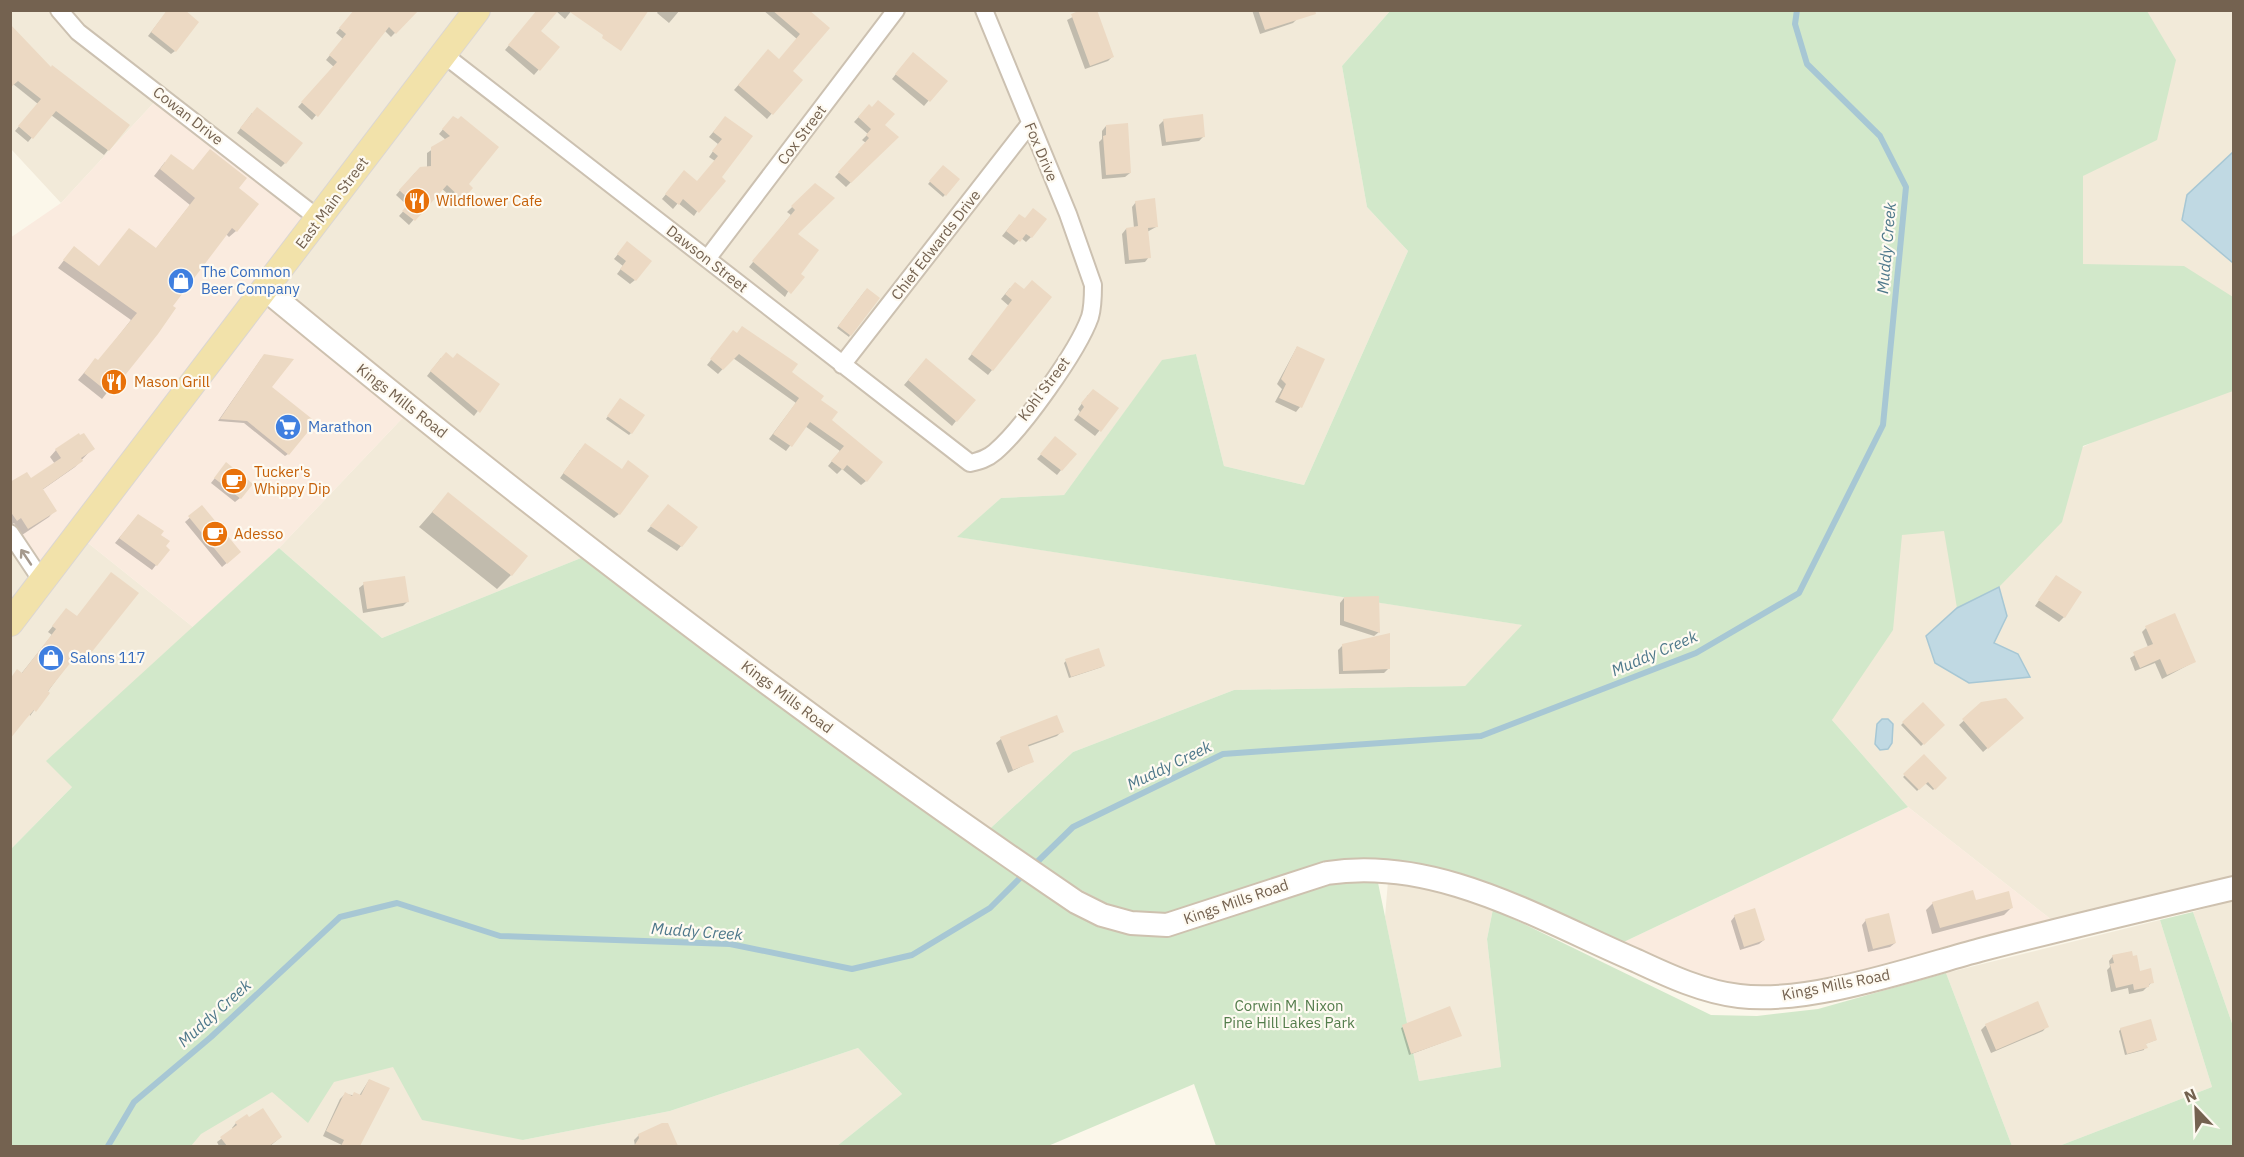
<svg xmlns="http://www.w3.org/2000/svg" width="2244" height="1157" font-family="'IBM Plex Sans',sans-serif">
<style>
.residential{fill:#f2ead9}
.commercial{fill:#faebdf}
.green{fill:#d2e8ca;fill-rule:evenodd}
.water{fill:#c0d9e3;stroke:#a7c7d4;stroke-width:1.5}
.shadow{fill:#0003}
.lines{fill:none;stroke-linecap:round;stroke-linejoin:round}
.stream{stroke:#a7c7d4;stroke-width:6}
.building{fill:#ecd9c3}
.street-casing{stroke:#ccc1b1;stroke-width:20}
.secondary-casing{stroke:#cec1af;stroke-width:26}
.primary-casing{stroke:#dbd6d2;stroke-width:28}
.street{stroke:#fff;stroke-width:16}
.secondary{stroke:#fff;stroke-width:22}
.primary{stroke:#f2e2aa;stroke-width:26}
.oneway{stroke:#a5998d}
.labels{text-anchor:middle;stroke-width:4.5;stroke-linejoin:round;paint-order:stroke}
.street-label{font-size:15px;fill:#746250;stroke:#fefaf1}
.food-label{font-size:15px;fill:#c56008;stroke:#fefaf1;text-anchor:start}
.shop-label{font-size:15px;fill:#366cbe;stroke:#fefaf1;text-anchor:start}
.park-label{font-size:15px;fill:#547d4c;stroke:#fefaf1}
.water-label{font-size:16px;font-style:italic;fill:#4e788b;stroke:#fefaf1}
</style>
<rect width="100%" height="100%" fill="#fbf7ea"/>
<path class="residential" d="M11,11H1390L1342,66L1367,207L1408,251L1304,485L1224,466L1196,354L1162,361L1064,495L1001,498L958,537L1523,625L1465,686L1234,690L1073,752L981,837L266,290L161,95L61,203L11,149Z
M2133,11H2233V312L2083,264V176Z
M2233,374V889L2062,928L1908,807L1832,720L1902,535Z
M411,409L596,552L382,638L279,548Z
M10,533L78,535L193,627L72,787L11,849Z
M1389,869L1495,899L1487,939L1501,1067L1419,1081L1385,917Z
M2233,900V1026L2193,912Z
M2160,920L2212,1087L2059,1146H2012L1946,973Z
M432,957L523,1140L670,1111L858,1048L902,1094L837,1146H143Z"/>
<path class="commercial" d="M161,95L319,219L266,290L411,409L279,548L193,627L78,535L42,581L11,533L10,238L61,203Z
M1908,807L2062,928L1765,998L1609,949Z"/>
<path class="green" d="M1390,11H2147L2176,60L2157,140L2083,176V264L2184,266L2233,297V391L2083,446L2062,522L1999,587L1957,608L1944,531L1902,535L1893,630L1832,720L1908,807L1609,949L1495,899L1376,873L1419,1081L1501,1067L1487,939L1493,909L1711,1015L1757,1016L1818,1009L1946,973L2012,1146H1216L1194,1084L1048,1146H837L902,1094L858,1048L670,1111L523,1140L422,1120L393,1067L334,1082L308,1123L272,1092L201,1134L191,1146H11V849L72,787L46,761L279,548L382,638L596,552L981,837L1073,752L1234,690L1465,686L1522,625L957,537L1001,498L1064,495L1162,360L1196,354L1224,466L1304,485L1408,251L1367,207L1342,66ZM990,842L1146,924L1076,902Z
M2193,912L2233,1026V1146H2059L2212,1087L2160,920Z"/>
<path class="water" d="M2233,152V263L2182,220L2187,195Z
M1999,587L2007,616L1994,643L2018,654L2030,677L1969,683L1935,663L1926,636L1957,608Z
M1882,719H1888L1893,724L1892,743L1888,749L1880,750L1875,744L1877,724Z"/>
<path class="shadow" d="M168,10L175,51L171,54L148,36Z
M417,10L391,37L385,31L312,120L298,107L334,67L326,60L343,39L336,33L348,19Z
M533,10H572L565,19L556,11L539,31L558,47L534,75L505,50L536,13Z
M659,10H680L669,23L657,13Z
M763,10H806L791,71L801,80L767,119L734,90L764,56L779,61L797,39Z
M1086,10L1113,56L1108,61L1085,69L1067,20Z
M1252,10H1295L1297,19L1293,23L1260,34Z
M10,26L108,150L104,155L51,115L28,142L15,131L38,104L13,84Z
M908,59L945,81L924,106L892,79Z
M865,110L897,137L846,187L835,177L866,143L862,140L868,134L854,122Z
M252,113L285,163L281,167L237,133Z
M725,118L720,177L694,216L678,203L673,209L662,199L680,177L697,183L715,161L709,157L718,144L709,137Z
M1164,120L1204,136L1199,141L1162,146L1159,125Z
M449,122L467,184L462,199L458,203L441,188L409,225L399,216L408,206L396,195L415,173L427,168V153L446,140L439,134Z
M1106,126L1130,173L1125,177L1102,179L1099,142L1102,139V131Z
M165,162L237,188L236,231L229,237L226,234L171,306L174,308L102,399L78,380L89,367L98,362L131,320L58,268L68,255L99,267L155,250L190,205L154,176Z
M943,167L958,180L943,197L928,184Z
M815,185L796,234L798,274L785,297L749,267L791,215L787,212Z
M1136,202L1156,227L1147,232L1149,257L1145,262L1125,264L1122,234L1126,229L1134,228L1132,207Z
M1015,220L1031,237L1026,242L1021,238L1014,245L1002,236Z
M623,248L635,280L630,284L617,274L623,266L614,259Z
M1010,288L1023,291L992,370L988,375L968,359L1009,306L1001,299Z
M865,291L850,335L849,337L837,328Z
M729,337L790,373L819,400L866,481L861,485L842,469L837,474L828,466L840,451L805,426L786,451L769,439L796,403L733,358L718,374L707,365Z
M1297,347L1300,407L1296,412L1275,402L1282,389L1277,384Z
M441,358L452,359L498,384L474,416L427,376Z
M261,359L288,454L285,456L244,423L218,421Z
M922,364L956,421L952,426L904,385Z
M1088,395L1117,409L1095,436L1074,420L1080,412L1078,409Z
M618,402L631,433L629,435L606,419Z
M1051,443L1061,470L1057,475L1037,459Z
M93,448L75,467L42,490L55,510L49,517L22,535L14,523L10,526V503L55,464L50,457L56,450Z
M580,450L619,514L614,518L560,478Z
M222,469L240,498L235,502L211,483Z
M448,494L511,575L497,589L419,527Z
M202,507L235,556L222,567L185,522Z
M664,510L681,546L677,551L647,531Z
M134,520L156,565L152,570L115,543Z
M111,574L137,593L86,657L80,662L73,657L30,716L21,674L52,635L48,632L62,615L77,617Z
M2056,576L2064,617L2059,622L2035,606Z
M364,584L407,602L403,606L363,613L359,588Z
M1344,598L1379,632L1374,636L1340,625V603Z
M2146,628L2194,662L2162,679L2155,663L2135,671L2130,658L2148,647L2142,632Z
M1343,645L1389,668L1384,673L1339,674L1338,650Z
M1066,661L1102,667L1069,678L1064,663Z
M1923,704L1943,725L1921,746L1901,725Z
M1982,704L2017,722L1983,752L1959,725Z
M1062,731L1057,736L1027,747L1033,761L1008,773L996,743L1001,739Z
M1924,756L1945,778L1933,790L1925,783L1917,791L1903,777Z
M1975,902L2011,908L2004,915L1932,934L1926,910L1933,903Z
M1735,916L1764,940L1759,944L1740,950L1731,921Z
M1866,920L1895,943L1890,947L1868,952L1862,925Z
M2113,956L2139,972L2152,982L2143,991L2129,994L2128,988L2111,992L2107,970L2110,967L2109,961Z
M2037,1003L2047,1026L2043,1031L1991,1053L1981,1030L1985,1026Z
M1403,1027L1460,1036L1409,1055L1401,1028Z
M2121,1029L2156,1040L2145,1044L2144,1050L2125,1055L2119,1031Z
M369,1080L388,1089L358,1146H344L323,1136L340,1099L345,1094L359,1096Z
M236,1123L281,1137L270,1146H219L217,1142L233,1130L232,1128Z
M639,1135L675,1144L680,1146H635L634,1140Z"/>
<g class="lines">
<path class="stream" d="M1033,866L1073,827L1223,754L1481,736L1696,653L1799,593L1883,425L1906,187L1880,136L1807,64L1795,24L1797,10
M108,1146L134,1102L211,1037L340,917L397,903L500,936L730,944L852,969L912,955L990,908L1025,873"/>
</g>
<path class="building" d="M167,10H185L199,22L176,52L151,32Z
M354,10H419L396,34L389,27L318,117L301,102L337,62L329,55L346,34L339,28Z
M537,10H559L541,31L560,47L540,71L508,45Z
M567,10H649L621,51L602,38L603,35Z
M772,10H809L830,28L793,71L803,80L773,115L738,85L768,49L779,59L800,34Z
M1081,10H1097L1114,57L1090,66L1071,14Z
M1258,10H1315L1316,14L1265,30Z
M10,24L51,67L52,65L130,125L109,151L56,111L33,139L18,126L41,99L18,81L10,88Z
M913,52L948,81L930,102L895,74Z
M878,100L895,114L885,125L899,137L851,183L838,172L869,138L866,135L871,129L858,117L869,104L872,107Z
M257,107L303,143L286,164L240,128Z
M1203,114L1205,137L1166,142L1163,119Z
M453,116L458,119L461,116L499,147L469,184L473,188L463,200L447,185L415,221L402,211L411,201L399,190L420,167L431,166V147L450,136L442,129Z
M725,116L753,136L722,177L726,181L699,213L683,199L679,205L665,194L684,170L697,181L718,156L712,151L722,139L713,132Z
M1128,123L1131,173L1106,175L1103,136L1106,135V125Z
M210,149L247,178L239,188L259,204L237,232L232,228L173,306L176,308L158,334L110,394L84,373L95,358L98,360L137,313L63,260L74,246L99,266L129,228L156,248L195,198L160,169L171,154L193,170Z
M943,165L960,179L946,196L929,181Z
M815,183L835,198L798,234L819,250L801,274L805,277L791,294L752,261L795,210L791,206Z
M1155,198L1158,227L1148,228L1151,258L1129,260L1126,228L1138,226L1135,201Z
M1033,208L1047,219L1032,238L1026,234L1020,242L1006,231L1019,214L1025,218Z
M627,241L652,261L636,281L620,269L626,261L617,254Z
M1032,280L1052,297L993,371L971,354L1012,300L1005,294L1015,282L1024,289Z
M867,288L880,298L851,336L838,326Z
M742,326L798,364L792,372L824,396L821,400L838,412L832,420L883,462L867,482L847,465L843,470L831,461L844,446L810,422L792,447L773,434L799,398L739,354L723,370L710,359L733,330L737,333Z
M1297,346L1325,359L1302,408L1279,398L1286,384L1281,379Z
M446,352L453,358L457,353L500,384L480,413L430,371Z
M264,354L294,359L272,387L316,422L289,455L247,421L220,419Z
M926,358L976,400L957,422L908,380Z
M1093,389L1119,408L1101,432L1078,415L1084,407L1081,403Z
M620,398L645,415L632,434L607,416Z
M79,433L80,435L84,433L95,449L81,458L83,461L43,489L57,511L28,529L21,518L17,521L10,511V482L27,472L31,478L61,458L55,449Z
M1055,436L1077,454L1062,471L1040,454Z
M585,443L622,469L628,460L649,476L620,515L563,473Z
M226,462L253,484L241,499L214,478Z
M448,492L528,556L512,576L432,512Z
M668,504L698,527L682,547L650,526Z
M202,505L241,552L227,564L188,516Z
M138,514L164,531L161,535L170,541L166,546L170,550L157,566L119,538Z
M111,572L139,593L87,658L79,652L48,691L50,693L36,712L34,710L26,719L10,739V679L17,669L22,673L56,629L52,626L66,608L77,616Z
M2056,575L2082,592L2065,618L2038,600Z
M405,576L409,602L367,609L363,582Z
M1379,596L1380,633L1344,621V597Z
M2175,613L2196,662L2167,675L2160,659L2140,668L2133,652L2153,644L2145,626Z
M1390,633V669L1343,671L1342,644Z
M1099,648L1105,666L1071,677L1065,659Z
M2006,698L2024,718L1988,749L1962,719L1981,702Z
M1923,702L1945,725L1924,745L1902,722Z
M1057,715L1064,732L1028,745L1034,762L1013,770L1000,737Z
M1924,754L1947,778L1935,790L1928,782L1919,790L1903,774Z
M1973,890L1976,900L2009,891L2013,908L1940,928L1932,902Z
M1755,908L1765,940L1744,947L1734,915Z
M1889,913L1896,943L1873,949L1865,919Z
M2132,951L2133,956L2137,955L2140,971L2151,968L2154,983L2149,984V987L2134,990L2133,984L2116,988L2110,964L2114,963L2112,955Z
M2038,1001L2049,1027L1996,1050L1985,1024Z
M1450,1006L1462,1036L1411,1054L1402,1025Z
M2151,1019L2157,1040L2146,1044L2148,1048L2127,1054L2120,1028Z
M369,1079L390,1088L360,1146H341L344,1140L326,1131L345,1092L352,1096L354,1092L361,1095Z
M263,1108L282,1137L269,1146H227L220,1137L237,1125L235,1122L247,1114L249,1117Z
M662,1123H668L678,1146H634L639,1138L638,1134Z"/>
<g class="lines">
<g class="street-casing">
<path id="street" d="M59,10L78,32L319,219
M443,54L970,463C979,461 987,459 995,452C1022,429 1078,351 1090,317C1093,307 1093,296 1093,285L1068,214L984,10
M707,259L896,10
M842,365L1029,125
M10,533L42,581"/>
</g>
<g class="secondary-casing">
<path id="secondary" d="M266,290C526,505 796,712 1076,902L1102,915L1131,923L1167,925L1327,873C1437,856 1539,919 1637,961C1669,976 1704,992 1739,996C1808,1005 1913,968 1980,950C2064,928 2149,908 2234,888"/>
</g>
<g class="primary-casing">
<path id="primary" d="M10,623L477,10"/>
</g>
<use href="#street" class="street"/>
<use href="#secondary" class="secondary"/>
<use href="#primary" class="primary"/>
</g>
<defs><path id="oneway-shaft" d="M-6 0H5M1.5-3L5.5 0L1.5 3" fill="none" stroke-width="1.6" stroke-linecap="round" stroke-linejoin="round" transform="scale(1.5)"/></defs>
<use class="oneway" href="#oneway-shaft" transform="translate(26 557) rotate(-124)"/>
<defs>
<g id="restaurant-disc" transform="scale(1.35)"><circle r="9.5" fill="#e8710a" stroke="#fefaf1"/><path d="M-5-6h1v4h1v-4h1v4h1v-4h1v5L-1.5 .5V6h-2V.5L-5-1ZM5-6V6H3V1.5H1.5Q1.5-4 5-6Z" fill="#fff"/></g>
<g id="shop-disc" transform="scale(1.35)"><circle r="9.5" fill="#3f7fe0" stroke="#fefaf1"/><path d="M-5-2.5h2.3a2.7 3.5 0 0 1 5.4 0H5L5.5 6h-11ZM-1.5-2.5h3a1.5 2.3 0 0 0-3 0Z" fill="#fff"/></g>
<g id="supermarket-disc" transform="scale(1.35)"><circle r="9.5" fill="#3f7fe0" stroke="#fefaf1"/><path d="M-6-5.5h2.5l.6 2H6L4.5 2H-2.5L-4.4-4H-6ZM-1.5 3.2a1.3 1.3 0 1 0 .1 0ZM3 3.2a1.3 1.3 0 1 0 .1 0Z" fill="#fff"/></g>
<g id="cafe-disc" transform="scale(1.35)"><circle r="9.5" fill="#e8710a" stroke="#fefaf1"/><path d="M-5.5-4.5H6V0H3Q3 3.5 0 3.5H-2.5Q-5.5 3.5-5.5 0ZM3-3.2v2h1.7v-2ZM-6 4.5H4V6H-6Z" fill="#fff"/></g>
</defs>
<g fill-rule="evenodd">
<use href="#restaurant-disc" x="417" y="201"/>
<use href="#shop-disc" x="181" y="281"/>
<use href="#restaurant-disc" x="114" y="382"/>
<use href="#supermarket-disc" x="288" y="427"/>
<use href="#cafe-disc" x="234" y="481"/>
<use href="#cafe-disc" x="215" y="534"/>
<use href="#shop-disc" x="51" y="658"/>
</g>
<g class="labels">
<g class="street-label">
<text transform="translate(188 116) rotate(38)" y="5">Cowan Drive</text>
<text transform="translate(802 135) rotate(-53)" y="5">Cox Street</text>
<text transform="translate(1041 152) rotate(67)" y="5">Fox Drive</text>
<text transform="translate(332 203) rotate(-53)" y="5">East Main Street</text>
<text transform="translate(936 245) rotate(-52)" y="5">Chief Edwards Drive</text>
<text transform="translate(707 259) rotate(38)" y="5">Dawson Street</text>
<text transform="translate(1044 389) rotate(-53)" y="5">Kohl Street</text>
<text transform="translate(402 401) rotate(38)" y="5">Kings Mills Road</text>
<text transform="translate(787 697) rotate(37)" y="5">Kings Mills Road</text>
<text transform="translate(1236 902) rotate(-19)" y="5">Kings Mills Road</text>
<text transform="translate(1836 985) rotate(-11)" y="5">Kings Mills Road</text>
</g>
<g class="food-label">
<text x="436" y="206">Wildflower Cafe</text>
<text x="134" y="387">Mason Grill</text>
<text x="254" y="477">Tucker's<tspan x="254" dy="17">Whippy Dip</tspan></text>
<text x="234" y="539">Adesso</text>
</g>
<g class="shop-label">
<text x="201" y="277">The Common<tspan x="201" dy="17">Beer Company</tspan></text>
<text x="308" y="432">Marathon</text>
<text x="70" y="663">Salons 117</text>
</g>
<g class="park-label">
<text x="1289" y="1011">Corwin M. Nixon<tspan x="1289" dy="17">Pine Hill Lakes Park</tspan></text>
</g>
<g class="water-label">
<text transform="translate(1886 248) rotate(-85)" y="6">Muddy Creek</text>
<text transform="translate(1654 653) rotate(-23)" y="6">Muddy Creek</text>
<text transform="translate(1169 765) rotate(-26)" y="6">Muddy Creek</text>
<text transform="translate(697 931) rotate(4)" y="6">Muddy Creek</text>
<text transform="translate(214 1013) rotate(-42)" y="6">Muddy Creek</text>
</g>
</g>
<rect width="2244" height="1157" fill="none" stroke="#746250" stroke-width="24"/>
<g transform="translate(2196 1109) rotate(337)" stroke="#fefaf1" stroke-width="4.5" paint-order="stroke">
<path d="M0-4.5L10 22L0 15L-10 22Z" fill="#746250"/>
<text y="-9" font-size="16" font-weight="bold" text-anchor="middle" fill="#746250">N</text>
</g>
</svg>
